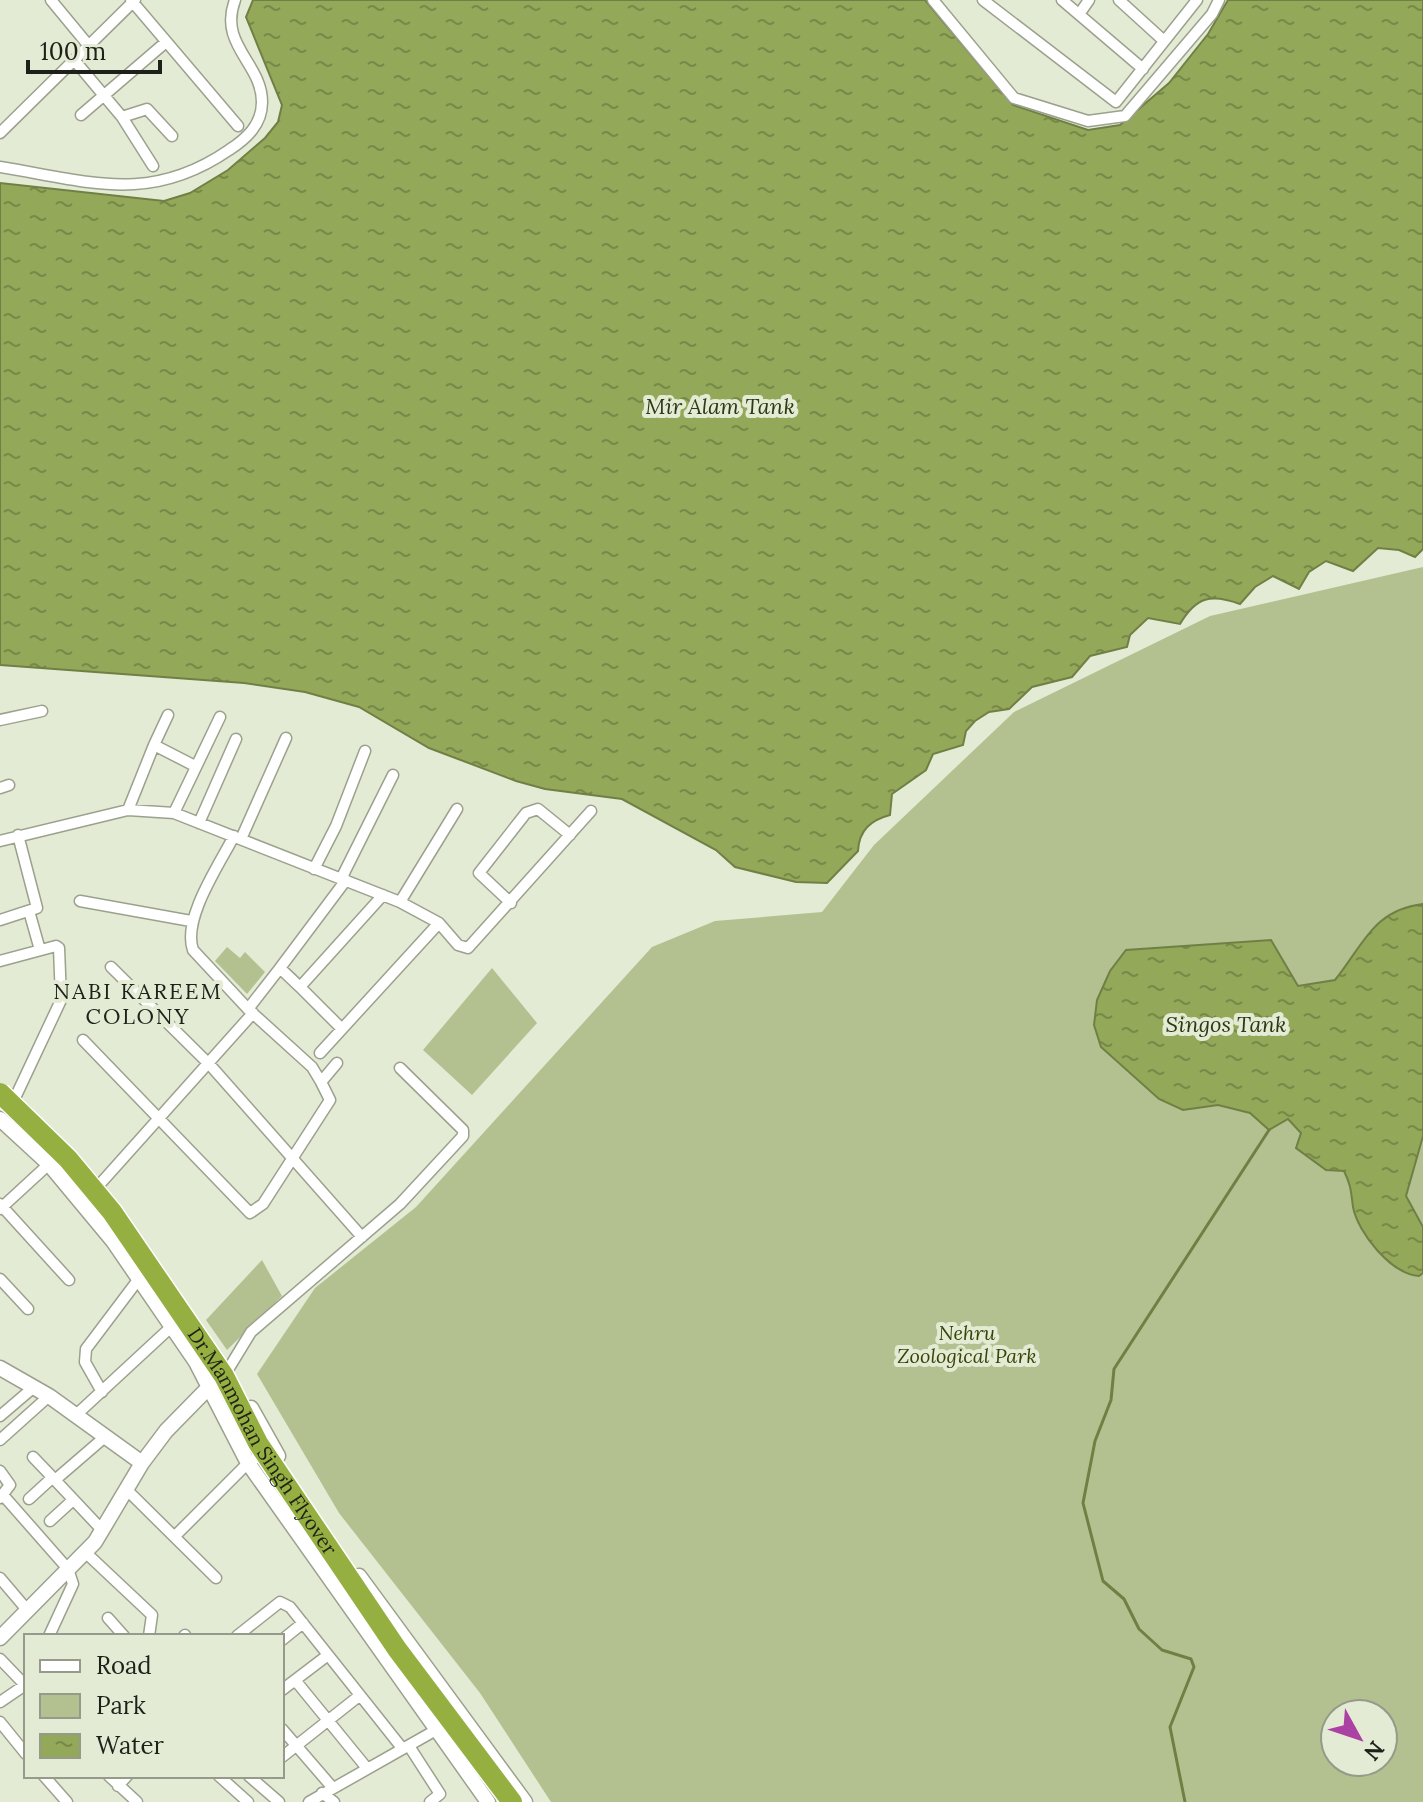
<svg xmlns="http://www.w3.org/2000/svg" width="1423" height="1802" font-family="Lora,serif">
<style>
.green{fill:#b3c190;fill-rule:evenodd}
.water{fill:url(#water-ripples);stroke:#708045;stroke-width:2}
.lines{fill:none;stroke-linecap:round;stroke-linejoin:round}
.stream{stroke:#708045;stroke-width:3}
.street-casing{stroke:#9ba18d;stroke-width:13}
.secondary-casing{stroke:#9ba18d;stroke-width:17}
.street{stroke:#fff;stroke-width:10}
.secondary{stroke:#fff;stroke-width:14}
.highway-bridge-casing{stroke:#fff;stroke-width:23;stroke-linecap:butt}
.highway-bridge{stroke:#96af41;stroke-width:20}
.labels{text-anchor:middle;stroke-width:8;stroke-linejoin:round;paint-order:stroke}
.park-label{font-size:20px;font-style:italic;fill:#384406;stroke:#e4ebd5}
.street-label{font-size:20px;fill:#1e2119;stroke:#e4ebd5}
.water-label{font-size:22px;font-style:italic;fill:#2f3815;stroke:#e4ebd5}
.neighbourhood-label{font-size:22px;letter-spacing:2px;fill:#1e2119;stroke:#e4ebd5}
</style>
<defs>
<pattern id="water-ripples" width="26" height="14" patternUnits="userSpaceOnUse" patternTransform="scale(2)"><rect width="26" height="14" fill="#93a858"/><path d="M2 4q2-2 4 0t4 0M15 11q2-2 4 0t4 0" fill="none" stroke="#778848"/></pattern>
</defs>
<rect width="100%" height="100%" fill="#e4ebd5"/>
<path class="green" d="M1423,567V1802H551L480,1693L339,1513L257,1374L315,1288L416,1207L652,947L715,921L822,912L874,845L1014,712L1210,616ZM1335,1714H1383V1762H1335Z
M227,947L240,958L245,952L265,972L247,994L215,961Z
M492,968L537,1023L472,1095L423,1050Z
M262,1260L282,1296L227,1350L206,1320Z"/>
<path class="water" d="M253,0H925L1013,105L1088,130L1120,125L1169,83L1208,34L1228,0H1423V549L1415,557L1399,550L1378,548L1353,571L1326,561L1309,572L1299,589L1273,576L1255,587L1240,604C1211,593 1196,597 1180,624L1148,618L1130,635L1127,647L1090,656L1072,677L1032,687L1009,709L989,712L975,721L966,731L963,745L933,754L926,770L892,794L890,815C871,820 859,830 858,851L827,883L796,882L735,867L716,850L622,799L545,789L516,781L429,748L359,707L305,692L244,683L0,665V183L164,201L190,193L228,170L265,138L278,122L282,105L246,17Z
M1423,904V1136L1406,1196L1423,1227V1273L1419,1276C1391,1274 1358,1233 1353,1207C1351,1192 1351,1185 1344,1171L1326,1170L1296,1148L1301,1133L1288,1119L1269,1130L1250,1113L1218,1105L1183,1110L1159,1099L1101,1047L1094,1025L1097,1000L1110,971L1126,950L1271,940L1298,986L1335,980C1364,944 1373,910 1423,904Z"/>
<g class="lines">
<path class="stream" d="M1185,1802L1170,1727L1194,1667L1191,1659L1162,1650L1139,1629L1124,1599L1103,1581L1083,1503L1095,1441L1111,1400L1114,1369L1269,1130"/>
<g class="street-casing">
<path id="street" d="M51,0L89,46
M131,0L238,126
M933,0L1014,98L1088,121L1125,116L1212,14L1219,0
M983,0L1116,102L1197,0
M1062,0L1143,69
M1119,0L1163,40
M1080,13L1089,0
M75,61L122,117L153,166
M81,115L166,42
M122,117L147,109L172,136
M0,133L135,0
M0,167C88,181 149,205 229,150C246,139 262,125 262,102C262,63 218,45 235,0
M0,720L42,711
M154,745L168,715
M0,788L9,785
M128,810L154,745L195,766
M174,813L220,717
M199,823L236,739
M234,836C219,865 182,919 193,950L248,1009L312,1067L321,1082L337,1063
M241,839L286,738
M0,841L128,810L174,813L400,902L439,923L458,945L468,948L591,811
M314,869L336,826L365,751
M341,879L393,775
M80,901L191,921
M400,902L457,809
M511,903L479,873L526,813L538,809L570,835
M29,911L40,950
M0,920L37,908L18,835
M0,961L56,946L59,948L61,1000L15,1098
M111,967L210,1065L362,1237
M280,968L346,880
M300,987L342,1029
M248,1009L280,968L300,987L383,895
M83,1040L250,1213L263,1204L330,1100L321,1082
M320,1053L439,923
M92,1193L253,1013
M0,1204L69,1280
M0,1209L49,1164
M0,1279L28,1309
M229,1368L251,1332L400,1204L463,1136V1130L400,1068
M102,1392L85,1362L86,1349L138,1280
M76,1415L170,1328
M0,1416L34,1387
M0,1440L49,1396
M33,1457L55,1480
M0,1471L10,1485L0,1498
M126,1489L216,1578
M3,1495L68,1569L73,1584L49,1636
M29,1499L52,1478
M50,1521L73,1500
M103,1531L55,1480L106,1436
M175,1536L248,1463L267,1451
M85,1552L152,1615L149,1636
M0,1578L28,1611
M108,1618L124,1636
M184,1636L185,1635
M237,1636L280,1602L290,1607L402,1748
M282,1640L303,1623
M0,1659L26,1686
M295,1680L366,1767
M282,1690L328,1655
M0,1702L25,1685
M0,1722L26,1754
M282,1729L332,1787
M409,1746L440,1794L430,1802
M282,1757L359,1696
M44,1776L67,1802
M109,1776L137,1802
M219,1776L248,1802
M249,1776L279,1802
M118,1786L127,1776
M322,1793L334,1802
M309,1802L436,1730"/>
</g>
<g class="secondary-casing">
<path id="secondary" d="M0,1119L49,1164L113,1241L196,1362L248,1463L488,1802
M0,1368L49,1396L142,1463
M251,1408L278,1456
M359,1576L525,1802
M0,1638L95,1542L142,1463L166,1431L214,1382"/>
</g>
<use href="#street" class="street"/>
<use href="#secondary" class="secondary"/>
<g class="highway-bridge-casing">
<g id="highway-bridge">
<path id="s1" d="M0,1093L68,1159L112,1212L224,1376L258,1443L397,1649L512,1802"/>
</g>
</g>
<use href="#highway-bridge" class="highway-bridge"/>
</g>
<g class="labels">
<g class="park-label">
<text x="967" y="1340">Nehru<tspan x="967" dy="23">Zoological Park</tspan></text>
</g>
<g class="street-label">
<text dy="7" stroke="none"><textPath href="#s1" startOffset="438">Dr.Manmohan Singh Flyover</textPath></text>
</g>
<g class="water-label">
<text x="720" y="414">Mir Alam Tank</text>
<text x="1226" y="1032">Singos Tank</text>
</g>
<g class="neighbourhood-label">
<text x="138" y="999">NABI KAREEM<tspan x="138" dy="25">COLONY</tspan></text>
</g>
</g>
<rect x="24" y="1634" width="260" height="144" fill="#e4ebd5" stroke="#959a8a" stroke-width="2"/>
<rect x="40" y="1660" width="40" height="12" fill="#ffffff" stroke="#959a8a" stroke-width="2"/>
<text x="96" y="1674" font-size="24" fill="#1e2119">Road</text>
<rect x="40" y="1694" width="40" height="24" fill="#b3c190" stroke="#959a8a" stroke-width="2"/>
<text x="96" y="1714" font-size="24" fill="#1e2119">Park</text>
<rect x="40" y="1734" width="40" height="24" fill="url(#water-ripples)" stroke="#959a8a" stroke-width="2"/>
<text x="96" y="1754" font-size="24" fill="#1e2119">Water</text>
<g transform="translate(1359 1738) rotate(130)"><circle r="38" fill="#e4ebd5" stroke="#959a8a" stroke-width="2"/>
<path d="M0-6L14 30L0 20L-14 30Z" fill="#ab41a2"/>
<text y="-12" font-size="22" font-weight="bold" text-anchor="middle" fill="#1e2119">N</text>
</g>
<path d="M28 60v12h132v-12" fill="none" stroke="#1e2119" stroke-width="4"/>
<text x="40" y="60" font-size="24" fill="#1e2119" stroke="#e4ebd5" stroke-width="6" paint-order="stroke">100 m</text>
</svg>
